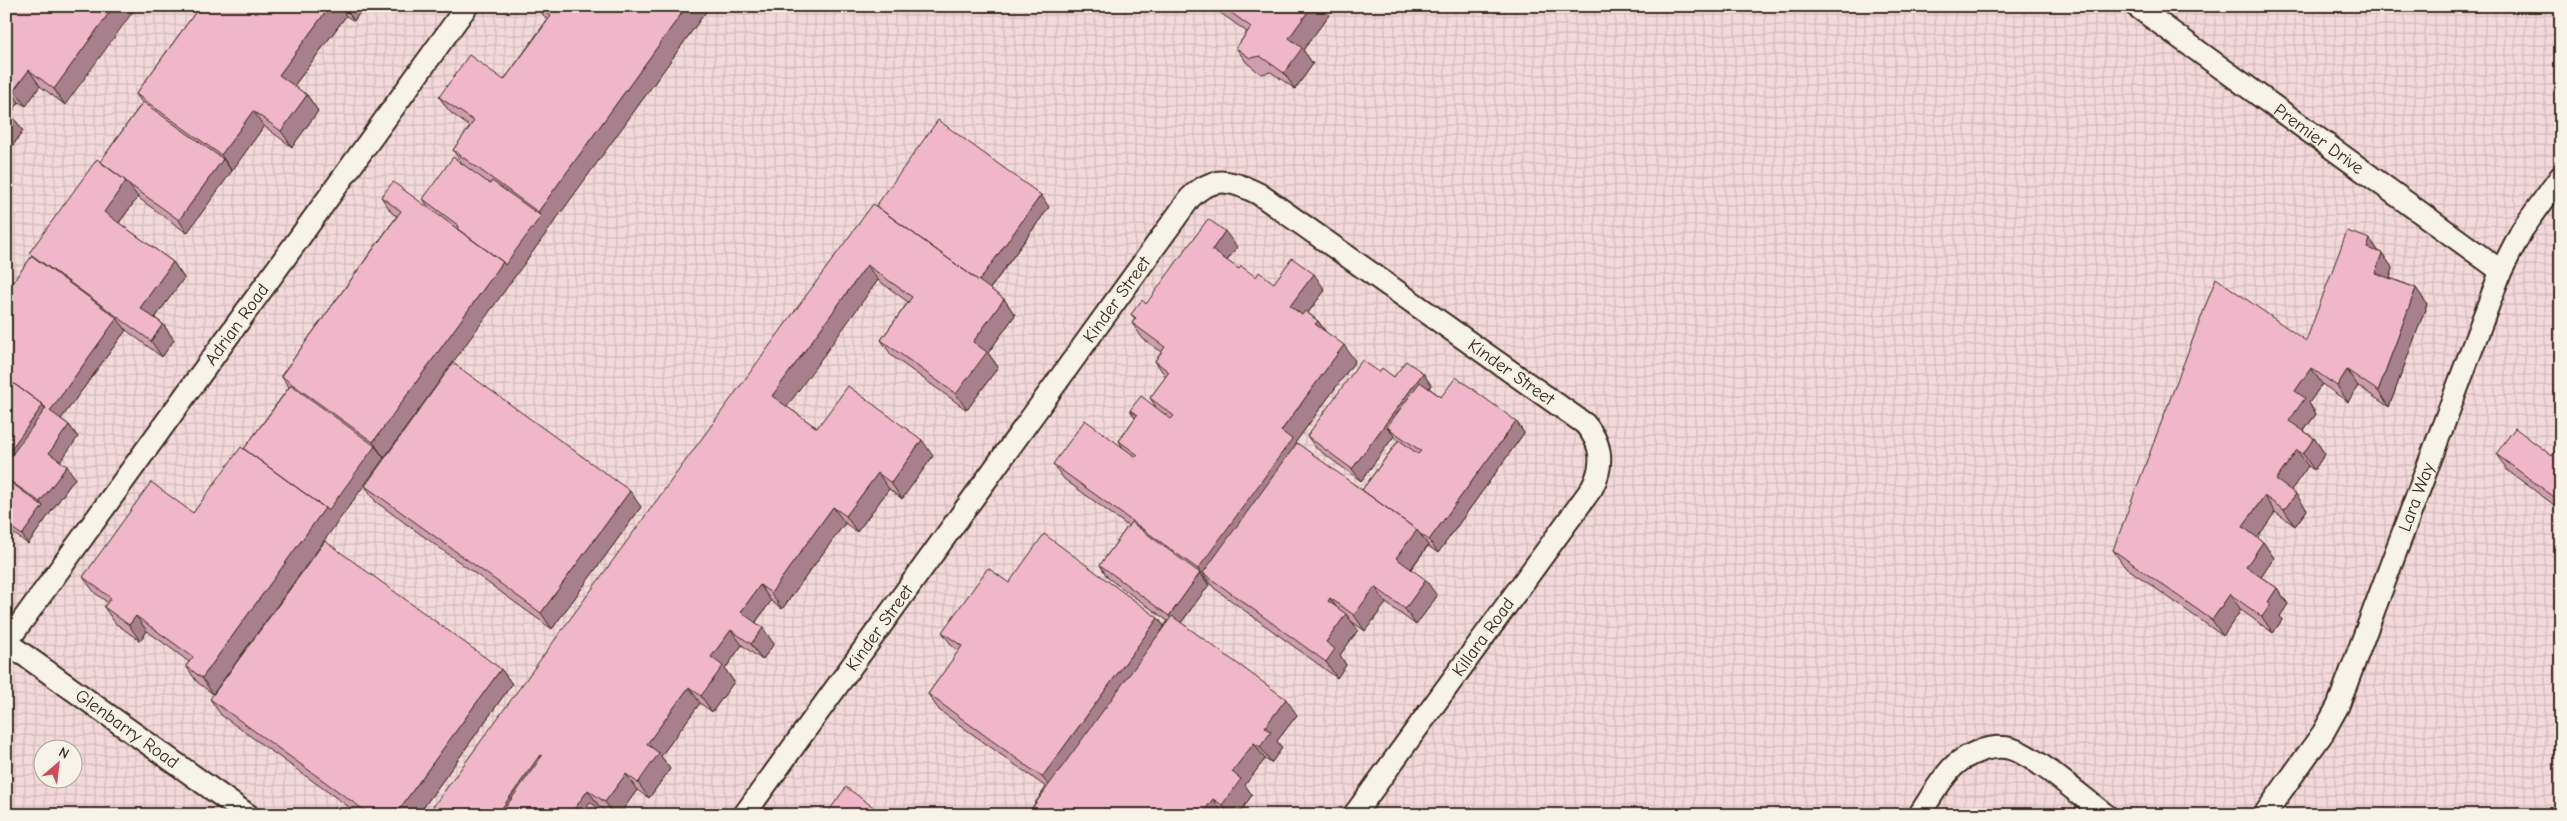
<svg xmlns="http://www.w3.org/2000/svg" width="2567" height="821" font-family="'Comic Neue',sans-serif">
<style>
.industrial{fill:url(#industrial-grid);fill-rule:evenodd}
.lines{fill:none;stroke-linecap:round;stroke-linejoin:round}
.minor-casing{stroke:#3b2a1e;stroke-width:25}
.minor{stroke:#f7f3e8;stroke-width:21}
.wall{fill:#ce9dae;stroke:#3b2a1e}
.shaded-wall{fill:#a8808d;stroke:#3b2a1e}
.building{fill:#f0b7ca;stroke:#3b2a1e}
.labels{text-anchor:middle;stroke-width:4;stroke-linejoin:round;paint-order:stroke}
.street-label{font-size:18px;fill:#3b2a1e;stroke:#f7f3e8}
</style>
<defs>
<pattern id="industrial-grid" width="8" height="8" patternUnits="userSpaceOnUse" patternTransform="scale(1.25)"><rect width="8" height="8" fill="#f4d9db"/><path d="M0 4h8M4 0v8" fill="none" stroke="#d2babc"/></pattern>
</defs>
<rect width="100%" height="100%" fill="#f6e7e2"/>
<filter id="ink" filterUnits="userSpaceOnUse"><feTurbulence type="fractalNoise" baseFrequency=".02" numOctaves="2"/><feDisplacementMap in="SourceGraphic" scale="10" xChannelSelector="R" yChannelSelector="G"/><feConvolveMatrix kernelMatrix="1 2 1 2 8 2 1 2 1" color-interpolation-filters="sRGB"/></filter>
<g filter="url(#ink)">
<path class="industrial" d="M6,6H2561V815H6ZM42,748H72V778H42Z"/>
<g class="lines">
<g class="minor-casing">
<g id="minor">
<path id="s1" d="M2136,6L2501,271"/>
<path id="s2" d="M6,642L248,815"/>
<path id="s3" d="M7,642L467,6"/>
<path id="s4" d="M744,815L1190,198C1213,175 1232,180 1259,194L1585,424C1603,445 1604,465 1592,488L1354,815"/>
<path d="M1919,815C1930,799 1941,778 1955,765C1969,753 1993,743 2012,749C2037,757 2083,798 2106,815"/>
<path id="s5" d="M2264,815L2323,733L2338,706L2501,271L2522,230L2561,176"/>
</g>
</g>
<use href="#minor" class="minor"/>
</g>
<path class="wall" d="M200,6H364L354,21L346,16L294,86L307,95L318,111L292,147L264,126L187,233L137,197H138L119,223L173,262L184,278L155,318L163,324L174,340L162,357L126,330L61,419L69,425L78,437L60,461L75,478L28,544L6,528V291L32,256L29,253L100,162L142,103L136,94Z
M537,6H710L213,694L197,682L186,666L189,662L176,652L147,631L140,641L115,623L104,607L108,603L94,592L83,577L193,513L244,449L289,387L281,376L397,216L392,213L381,197L429,208L423,199L463,165L453,150L470,127L450,112L439,97L504,80L547,20Z
M1211,6H1322L1329,15L1303,50L1313,64L1295,89L1271,72L1261,74L1247,63L1236,48L1247,32Z
M6,17L65,105L40,86L26,106L19,102L11,114L23,131L7,154Z
M876,206L1049,207L990,289L1004,299L1015,315L988,353L998,367L967,410L892,356L881,340L908,302L878,280L786,406L817,428L933,456L902,499L889,489L857,532L845,523L782,609L771,601L756,622L774,644L762,660L742,645L725,669L734,682L712,712L700,703L661,756L670,769L649,798L637,790L619,815H611L599,806L598,808L427,815Z
M2370,239L2380,253H2382L2393,269L2390,278L2416,288L2427,304L2389,407L2358,386L2348,402L2322,384L2309,403L2316,414L2304,431L2314,438L2325,454L2314,470L2308,466L2291,490L2307,510L2295,526L2275,512L2257,538L2263,542L2274,558L2261,577L2277,588L2288,604L2280,616L2282,620L2273,633L2241,610L2223,636L2124,566L2113,550L2306,341Z
M1237,247L1227,261L1239,269L1256,277L1274,283L1325,290L1308,313L1318,321L1326,332L1355,361L1295,443L1296,445L1362,490L1398,441L1394,436L1361,481L1316,448L1307,436L1379,372L1394,377L1423,373L1431,385L1429,388L1441,397L1516,421L1524,433L1438,553L1428,546L1411,569L1437,596L1416,625L1386,603L1365,631L1351,621L1358,630L1340,655L1346,665L1337,678L1214,588L1210,583L1181,623L1297,715L1277,741L1282,748L1271,763L1265,759L1245,785L1252,795L1238,815H1027L1046,787L939,710L928,694L959,651L953,647L942,632L1009,583L1158,618L1164,626L1168,621L1108,578L1100,565L1128,526L1064,479L1053,464L1123,448L1119,441L1135,418L1130,410L1156,407L1150,398L1166,377L1155,361L1162,352L1143,339L1132,323L1135,319L1131,314L1146,304Z
M2561,443V510L2507,470L2496,454L2552,456Z
M365,486L641,507L552,629L376,502Z
M501,669L512,684L418,815H360L221,715L210,699Z"/>
<path class="shaded-wall" d="M114,6H137L65,105L54,89Z
M330,6H340L346,16L290,91L279,75Z
M344,6H364L354,21Z
M687,6H710L384,458L373,442L503,262L541,216L538,212Z
M1312,6H1322L1329,15L1303,50L1313,64L1295,89L1284,73L1289,38Z
M29,70L40,86L26,106L14,90Z
M8,86L19,102L7,119L6,118V89Z
M307,95L318,111L292,147L281,131Z
M253,111L264,126L232,171L221,155Z
M12,115L23,131L7,154L6,123Z
M223,159L232,171L187,233L179,220Z
M126,181L138,197L115,228L104,212Z
M1041,195L1049,207L986,294L978,282Z
M1225,231L1237,247L1223,266L1212,250Z
M2370,239L2381,255L2367,248Z
M2382,253L2393,269L2386,289L2375,273Z
M173,262L184,278L151,323L140,308Z
M867,265L878,280L783,412L772,396Z
M1314,274L1325,290L1301,322L1290,306Z
M2416,288L2427,304L2389,407L2378,391Z
M1004,299L1015,315L988,353L998,367L967,410L956,394L973,342Z
M117,318L126,330L58,423L50,411Z
M1318,321L1329,337L1315,324Z
M163,324L174,340L162,357L151,341Z
M1344,345L1355,361L1295,443L1304,455L1203,573L1210,583L1209,585L1198,569L1281,431Z
M2311,368L2322,384L2309,403L2316,414L2300,436L2289,421L2295,391Z
M2347,370L2358,386L2348,402L2337,386Z
M1423,373L1431,385L1396,433L1387,427L1394,436L1361,481L1352,469Z
M43,405L54,421L6,478V456Z
M1516,421L1524,433L1438,553L1429,540Z
M69,425L78,437L58,465L49,453Z
M2314,438L2325,454L2314,470L2303,454Z
M922,440L933,456L902,499L891,483Z
M375,446L384,458L213,694L202,678L325,508Z
M2297,450L2308,466L2287,496L2276,480Z
M67,466L75,478L28,544L22,535L43,506L40,502Z
M878,473L889,489L857,532L846,516Z
M630,491L641,507L552,629L541,613Z
M2296,494L2307,510L2295,526L2284,510Z
M2264,496L2275,512L2254,543L2243,527Z
M833,507L845,523L782,609L771,593Z
M1417,530L1428,545L1407,574L1396,558Z
M2263,542L2274,558L2257,583L2246,567Z
M1200,573L1209,585L1177,628L1169,616Z
M1426,580L1437,596L1416,625L1405,609Z
M760,585L771,601L752,627L741,612Z
M1375,587L1386,603L1365,631L1354,615Z
M2277,588L2288,604L2280,616L2282,620L2273,633L2262,617L2268,602Z
M2230,594L2241,610L2223,636L2212,620Z
M1330,598L1341,614L1328,601Z
M1346,614L1358,630L1340,655L1346,665L1337,678L1326,662V642Z
M136,616L147,631L140,641L129,625Z
M1158,618L1169,633L1054,792L1042,777Z
M763,628L774,644L762,660L751,644Z
M731,630L742,645L725,669L734,682L712,712L701,696L711,657Z
M501,669L512,684L418,815H395Z
M689,687L700,703L661,756L670,769L649,798L638,783L647,744Z
M1286,699L1297,715L1277,741L1282,748L1271,763L1260,747L1265,727Z
M1254,743L1265,759L1245,785L1252,795L1238,815H1229L1222,805L1232,772Z
M540,755L551,771L519,815H497Z
M626,774L637,790L619,815H614L605,802Z
M588,790L599,806L593,815H570Z
M1213,799L1224,815H1201Z"/>
<path class="building" d="M14,6H114L54,89L29,70L14,90L8,86L6,89V17Z
M200,6H330L279,75L307,95L281,131L253,111L221,155L136,94Z
M538,6H687L538,212L453,150L474,121L439,97L469,55L504,80L551,16Z
M1222,6H1312L1289,38L1302,48L1284,73L1260,56L1250,58L1236,48L1251,27Z
M143,102L223,159L179,220L129,184L126,181L100,162Z
M6,111L12,115L6,123Z
M938,120L1041,195L979,281L876,206Z
M453,157L490,184L492,181L541,216L505,265L503,262L457,229L459,226L423,199Z
M97,159L126,181L104,212L173,262L140,308L163,324L151,341L29,253Z
M393,182L503,262L373,442L281,376L401,211L381,197Z
M873,204L1004,299L973,342L987,352L956,394L881,340L912,297L867,265L772,396L817,428L848,386L922,440L891,483L878,473L846,516L833,507L771,593L760,585L741,612L763,628L751,644L731,630L711,657L723,666L701,696L689,687L647,744L659,753L638,783L626,774L605,802L588,790L570,815H500L542,756L540,755L497,815H427Z
M1208,219L1225,231L1212,250L1239,269L1241,266L1256,277L1259,272L1274,283L1292,258L1314,274L1290,306L1302,315L1305,311L1318,321L1315,324L1344,345L1281,431L1292,439L1198,569L1053,464L1085,420L1136,457L1138,455L1119,441L1137,415L1130,410L1141,396L1171,419L1174,416L1150,398L1169,372L1155,361L1165,347L1132,323L1136,318L1131,314L1142,300L1146,304Z
M2347,231L2370,239L2367,248L2382,253L2375,273L2416,288L2378,391L2347,370L2337,386L2311,368L2295,391L2305,398L2289,421L2314,438L2303,454L2297,450L2276,480L2296,494L2284,510L2264,496L2243,527L2263,542L2246,567L2277,588L2268,602L2271,604L2262,617L2230,594L2212,620L2113,550L2216,278L2306,341Z
M32,256L117,318L50,411L69,425L49,453L67,466L40,502L6,478V463L46,408L43,405L6,378V291Z
M1362,360L1379,372L1382,368L1394,377L1406,361L1423,373L1352,469L1307,436Z
M453,363L630,491L541,613L365,486Z
M1456,377L1516,421L1429,540L1419,533L1417,530L1362,490L1399,440L1418,454L1421,451L1387,427L1420,382L1441,397Z
M6,378L43,405L6,456Z
M291,385L375,446L328,511L325,508L244,449Z
M2515,428L2552,456L2561,443V502L2496,454Z
M1297,443L1417,530L1396,558L1426,580L1405,609L1375,587L1354,615L1330,598L1328,601L1346,614L1326,642L1335,649L1326,662L1203,573Z
M241,447L325,508L202,678L186,666L193,657L136,616L129,625L104,607L111,598L83,577L151,482L193,513Z
M6,479L43,506L22,535L6,524Z
M1131,522L1200,573L1169,616L1100,565Z
M1044,534L1158,618L1042,777L928,694L962,646L942,632L988,568L1009,583Z
M325,541L501,669L395,815H371L210,699Z
M1172,616L1286,699L1265,727L1271,732L1260,747L1254,743L1232,772L1241,779L1222,805L1213,799L1201,815H1027Z
M846,787L884,815H826Z
M590,802L607,815H580Z"/>
</g>
<g class="labels">
<g class="street-label">
<text dy="6" stroke="none"><textPath href="#s1" startOffset="226">Premier Drive</textPath></text>
<text dy="6" stroke="none"><textPath href="#s4" startOffset="636">Kinder Street</textPath></text>
<text dy="6" stroke="none"><textPath href="#s3" startOffset="392">Adrian Road</textPath></text>
<text dy="6" stroke="none"><textPath href="#s4" startOffset="1146">Kinder Street</textPath></text>
<text dy="6" stroke="none"><textPath href="#s5" startOffset="355">Lara Way</textPath></text>
<text dy="6" stroke="none"><textPath href="#s4" startOffset="231">Kinder Street</textPath></text>
<text transform="translate(1483 637) rotate(-54)" y="6">Killara Road</text>
<text dy="6" stroke="none"><textPath href="#s2" startOffset="149">Glenbarry Road</textPath></text>
</g>
</g>
<rect width="2567" height="821" fill="none" stroke="#f7f3e8" stroke-width="25"/>
<rect x="12" y="12" width="2542" height="796" fill="none" stroke="#3b2a1e" stroke-width="2" filter="url(#ink)"/>
<g transform="translate(58 764) rotate(28)"><circle r="24" fill="#f7f3e8" stroke="#aca397"/>
<path d="M0-4L9 19L0 12L-9 19Z" fill="#d1495b"/>
<text y="-8" font-size="14" font-weight="bold" text-anchor="middle" fill="#3b2a1e">N</text>
</g>
</svg>
